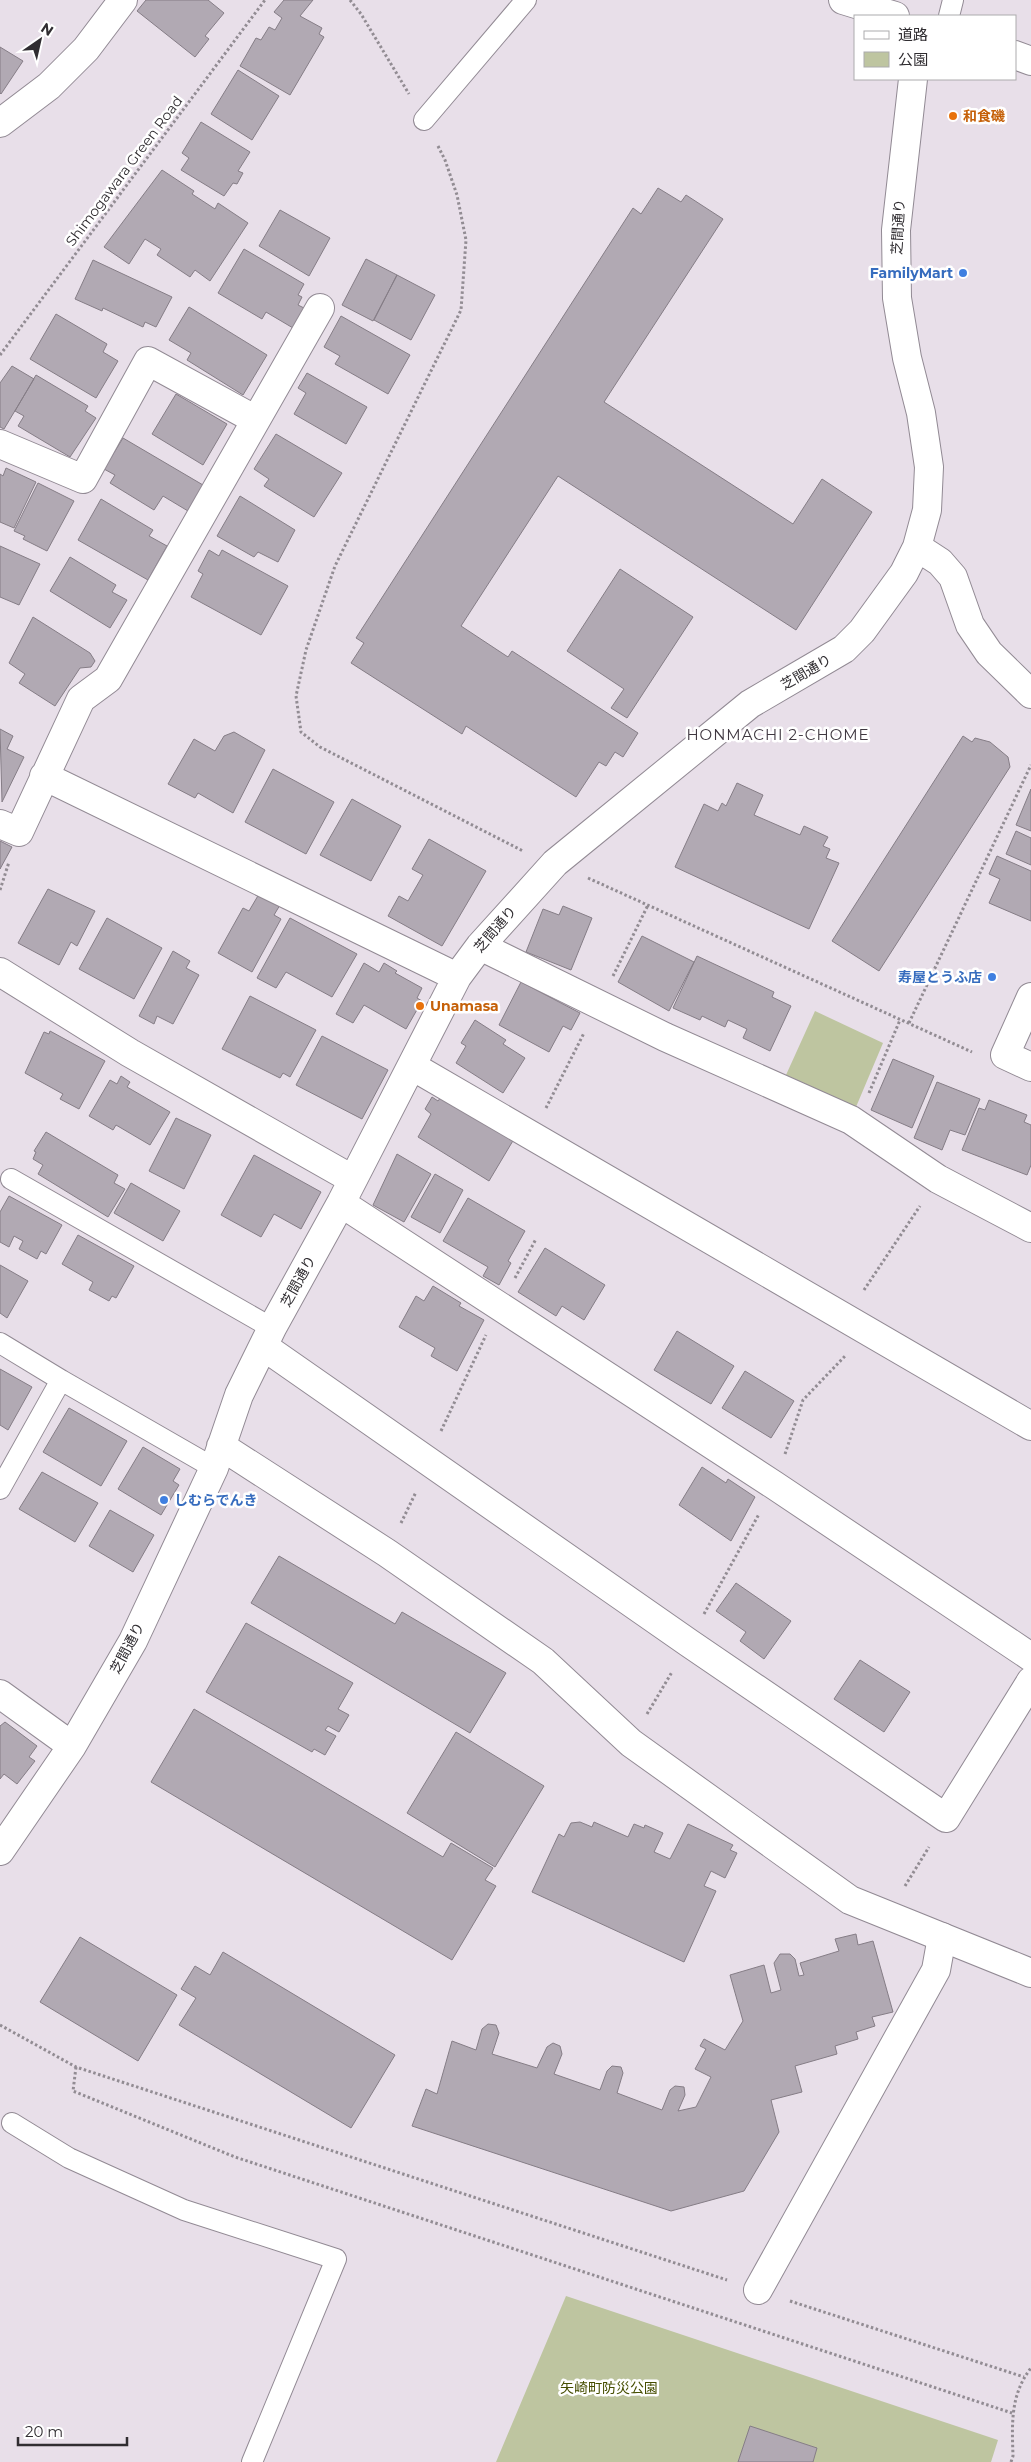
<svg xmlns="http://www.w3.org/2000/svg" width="1031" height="2462" font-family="Montserrat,'Noto Sans JP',sans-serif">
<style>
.green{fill:#bec5a0}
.building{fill:#b1a9b3;stroke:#857d86}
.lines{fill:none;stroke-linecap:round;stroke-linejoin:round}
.service-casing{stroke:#928a94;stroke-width:22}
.pedestrian-casing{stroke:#928a94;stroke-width:30}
.minor-casing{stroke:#928a94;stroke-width:30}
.primary-casing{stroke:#928a94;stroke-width:30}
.path{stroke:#928c93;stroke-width:3;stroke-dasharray:2.5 2.5;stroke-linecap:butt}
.service{stroke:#fff;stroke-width:20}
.pedestrian{stroke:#fff;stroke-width:28}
.minor{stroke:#fff;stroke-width:28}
.primary{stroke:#fff;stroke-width:28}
.food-dot{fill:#e8710a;stroke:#fff;stroke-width:2}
.shop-dot{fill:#3f7fe0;stroke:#fff;stroke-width:2}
.labels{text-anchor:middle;stroke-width:5;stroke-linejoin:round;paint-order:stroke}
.food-label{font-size:14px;font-weight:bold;fill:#c56008;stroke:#fff;text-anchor:start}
.street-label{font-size:14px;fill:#302d31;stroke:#fff}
.shop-label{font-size:14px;font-weight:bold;fill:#366cbe;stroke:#fff;text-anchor:end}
.park-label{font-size:14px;fill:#464e00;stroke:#fff}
.neighbourhood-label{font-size:15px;letter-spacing:1px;fill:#3f3740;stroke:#fff}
</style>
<rect width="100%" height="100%" fill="#e8dfe9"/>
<path class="green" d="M815,1011L883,1043L856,1107L786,1075Z
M566,2296L998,2440L991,2462H496Z"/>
<path class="building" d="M146,0H208L224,13L205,36L209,39L195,57L137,11Z
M284,0H313L300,16L322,28L319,34L324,37L290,95L240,66L256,38L261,40L269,27L275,30L282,18L274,12Z
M0,47L23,61L1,94L0,93Z
M238,70L279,96L252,140L211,114Z
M201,122L250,152L238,171L243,173L237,184L233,183L224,196L181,170L189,158L182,153Z
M162,170L194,191L192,194L215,209L218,203L248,223L210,281L195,270L190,277L157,255L161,249L145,239L129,264L104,247Z
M658,188L681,202L686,195L723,219L604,402L793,524L822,479L872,512L796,630L558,476L461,626L508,657L512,651L638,733L623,757L615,752L606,766L599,762L576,797L466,726L462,734L351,663L364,643L356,638L633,208L641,214Z
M280,210L330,238L309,276L259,246Z
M244,249L304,284L298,295L302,297L298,305L304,308L293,328L266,312L262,319L218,293Z
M366,259L397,275L373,321L342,305Z
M93,260L172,297L156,327L145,322L143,327L103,308L102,311L75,299Z
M397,275L435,295L411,340L374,320Z
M189,307L267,355L243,395L187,360L191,353L169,340Z
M56,314L107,344L103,352L118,361L96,398L30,359Z
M341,316L410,355L388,394L335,364L340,356L324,347Z
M12,366L34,379L4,429L0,427V383Z
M307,373L367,407L346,444L294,414L306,393L298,388Z
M36,375L88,406L85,411L96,418L70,457L18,426L24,416L15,411Z
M176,394L227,424L203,465L152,434Z
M276,434L342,473L314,517L264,486L269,479L254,469Z
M123,438L203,485L188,511L163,496L154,510L110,483L115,475L104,469Z
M6,468L36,482L14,528L0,522V474L3,476Z
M38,483L74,501L47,551L23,539L25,536L14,531Z
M240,496L295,530L278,562L258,552L254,557L217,536Z
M101,499L153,530L149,536L167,546L148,580L78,540Z
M0,546L40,564L19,605L0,597Z
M209,550L219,556L222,550L288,586L261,635L191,597L203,574L198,571Z
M70,557L116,585L112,592L127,600L110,628L50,591Z
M620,569L693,617L627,718L611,708L624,689L567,651Z
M33,617L90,653L95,661L91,667L80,668L55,706L19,683L25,674L9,663Z
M0,729L13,736L7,749L24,757L2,802Z
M234,732L265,750L233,813L198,793L195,798L168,784L194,739L215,751L224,736Z
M963,736L972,742L975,738L990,742L1008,757L1010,767L879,971L832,941Z
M273,769L334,802L306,854L245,822Z
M737,783L763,795L754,815L800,835L804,826L828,837L823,846L830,849L826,858L839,863L809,929L675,867L704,804L718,811L722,803L726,806Z
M1031,789V831L1016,825Z
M352,799L401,826L371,881L320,855Z
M1016,831L1031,838V865L1006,854Z
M429,839L486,871L442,946L388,916L399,896L408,901L423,875L412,869Z
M0,841L12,847L0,869Z
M997,856L1031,871V921L989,903L1000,879L989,874Z
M48,889L95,911L77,946L71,942L59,965L18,943Z
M259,894L280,905L274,915L281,919L252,972L218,953L243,908L249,911Z
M563,906L592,918L571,970L526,952L543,909L559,915Z
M107,918L162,948L134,999L79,969Z
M290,918L357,954L332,997L286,972L276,988L257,978Z
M642,936L694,962L669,1011L618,982Z
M173,951L190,961L186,968L199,975L173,1024L157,1016L154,1024L139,1016Z
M697,956L774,992L772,997L791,1006L770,1051L743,1038L747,1029L728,1020L725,1027L702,1016L700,1020L673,1008Z
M364,963L379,972L384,963L397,971L395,973L422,988L417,998L422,1001L406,1029L364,1005L353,1023L336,1014Z
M521,982L580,1013L571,1030L563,1026L549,1052L499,1025Z
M250,996L316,1030L290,1077L283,1073L280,1078L222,1049Z
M475,1020L506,1040L503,1044L525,1058L503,1093L456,1063L466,1046L461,1043Z
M50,1031L105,1061L79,1109L60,1099L63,1094L25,1073L44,1032L49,1034Z
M322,1036L388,1070L362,1119L296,1085Z
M893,1059L934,1076L912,1128L871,1110Z
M121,1076L130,1082L127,1087L170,1112L150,1145L116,1125L113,1130L89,1116L110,1080L117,1084Z
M937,1082L980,1099L965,1135L950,1130L942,1150L914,1138Z
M432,1097L438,1101L441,1097L514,1139L489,1181L418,1137L431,1114L425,1109Z
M989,1100L1027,1115L1024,1122L1031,1125V1165L1027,1175L962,1150L979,1108L985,1110Z
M176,1118L211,1135L184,1189L149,1171Z
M46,1132L118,1175L114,1183L125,1189L108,1217L38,1174L43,1165L33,1159L36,1152L34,1151Z
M397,1154L431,1174L404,1222L373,1205Z
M254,1155L321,1192L301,1229L274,1214L261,1237L221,1215Z
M435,1174L463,1190L440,1233L411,1217Z
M131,1183L180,1211L163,1241L114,1213Z
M9,1196L62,1225L46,1254L41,1251L37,1259L19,1249L23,1241L14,1236L9,1247L0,1242V1212Z
M468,1198L525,1231L508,1261L511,1263L499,1285L483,1276L488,1267L443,1241Z
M78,1235L134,1266L116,1298L112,1296L109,1301L89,1290L93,1282L62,1264Z
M545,1248L605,1285L584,1320L562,1306L556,1316L518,1292Z
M0,1265L28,1281L7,1318L0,1313Z
M433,1286L461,1303L459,1306L484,1320L457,1371L431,1356L435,1348L399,1327L416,1296L424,1301Z
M677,1331L734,1366L711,1404L654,1370Z
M0,1369L32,1387L8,1430L0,1425Z
M745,1371L794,1401L771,1438L722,1408Z
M69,1408L127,1441L101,1486L43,1452Z
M143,1447L180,1469L173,1481L179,1485L161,1515L118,1489Z
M702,1467L726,1483L728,1479L755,1497L731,1541L679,1505Z
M42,1472L98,1503L75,1542L19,1509Z
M110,1510L154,1535L133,1572L89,1546Z
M279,1556L395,1624L402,1612L506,1673L470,1733L251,1603Z
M736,1583L791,1621L764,1659L740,1641L746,1632L716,1611Z
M246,1623L353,1683L338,1709L349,1715L339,1732L328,1726L325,1730L336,1736L325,1755L314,1749L312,1752L206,1692Z
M860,1660L910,1692L884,1732L834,1699Z
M194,1709L443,1857L451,1843L493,1868L485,1880L496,1886L452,1960L151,1782Z
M5,1722L37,1746L29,1757L35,1761L17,1784L4,1774L0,1779V1726Z
M456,1732L544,1786L495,1867L407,1813Z
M580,1822L592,1827L594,1822L628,1837L634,1824L644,1828L645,1825L663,1833L654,1852L670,1859L688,1824L733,1845L730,1850L737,1853L725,1878L711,1871L704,1886L716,1891L684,1962L532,1892L559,1834L564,1837L571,1823Z
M856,1934L858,1945L873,1941L893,2012L872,2017L875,2026L856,2032L858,2039L835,2046L837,2054L795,2066L802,2092L771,2100L779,2132L744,2191L671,2211L412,2126L426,2089L437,2094L452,2041L476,2050L482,2029L488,2024L496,2025L499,2033L492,2054L537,2068L547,2047L553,2043L560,2046L562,2054L554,2074L600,2090L607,2071L612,2066L621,2067L623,2073L617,2093L662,2110L670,2090L675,2086L684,2087L685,2095L678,2111L696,2107L711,2077L695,2069L706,2049L700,2046L704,2039L725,2050L743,2021L730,1975L764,1965L771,1993L781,1990L774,1963L780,1954H790L795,1959L799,1976L804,1975L800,1963L839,1951L835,1939Z
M80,1937L177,1995L138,2061L40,2002Z
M223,1952L395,2055L351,2128L179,2025L196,1998L181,1989L195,1966L210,1975Z
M750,2426L817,2448L813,2462H738Z"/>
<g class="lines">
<g class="service-casing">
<path id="service" d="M949,16L953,0
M424,120L526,0
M11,1179L272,1328
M0,1343L61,1380
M0,1489L61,1380L214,1468
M12,2123L69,2158L184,2210L336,2259L252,2462"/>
</g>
<g class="pedestrian-casing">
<path id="pedestrian" d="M758,2290L936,1970L942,1937"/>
</g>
<g class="minor-casing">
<path id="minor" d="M0,123L49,86L86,49L123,0
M0,444L83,479L148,361L256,420
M917,547L940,562L953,577L970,625L989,653L1031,694
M44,776L457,977
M0,824L19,832L81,699L108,679L320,308
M480,946L665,1037L851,1120L938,1179L1031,1228
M0,972L130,1053L352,1179
M1031,997L1005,1055L1031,1067
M412,1066L1031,1426
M341,1203L774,1485L1031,1657
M263,1346L689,1643L946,1818L1031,1681
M221,1446L387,1553L543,1661L631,1743L850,1900L1031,1973
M0,1694L72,1746
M0,1851L72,1746L133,1641L214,1468L239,1395L272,1328L341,1203L457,977L480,946L555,863L750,704L844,649L862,631L904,573L917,547L927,510L929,467L921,413L907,358L897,298L896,230L913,79"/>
</g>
<g class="primary-casing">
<path id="primary" d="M843,0L895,16
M1015,55L1031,61"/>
</g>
<path class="path" d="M350,0L361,14L409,94
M438,146L445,160L457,195L466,240L461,310L335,566L306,650L296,696L301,732L320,747L523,851
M0,355L265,0
M588,878L972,1052
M0,890L9,862
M613,976L648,905
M909,1023L1031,765
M869,1093L900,1020
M546,1108L584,1033
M515,1278L536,1239
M864,1290L920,1206
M441,1431L486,1335
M785,1454L803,1400L846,1355
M401,1523L416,1492
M704,1614L759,1514
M647,1714L672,1672
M905,1886L929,1847
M0,2025L76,2067L727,2280
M76,2067L73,2091L235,2157L1012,2413
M790,2301L1024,2377
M1011,2462L1013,2456C1012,2424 1010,2395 1031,2368"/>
<use href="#service" class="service"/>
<use href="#pedestrian" class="pedestrian"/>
<use href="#minor" class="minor"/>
<use href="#primary" class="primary"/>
</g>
<g class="food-dot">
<circle cx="953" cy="116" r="5"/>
<circle cx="420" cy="1006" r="5"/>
</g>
<g class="shop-dot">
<circle cx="963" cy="273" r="5"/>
<circle cx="992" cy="977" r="5"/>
<circle cx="164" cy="1500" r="5"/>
</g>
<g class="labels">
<g class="food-label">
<text x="963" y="121">和食磯</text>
<text x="430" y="1011">Unamasa</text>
</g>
<g class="street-label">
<text transform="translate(124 171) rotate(-53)" y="5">Shimogawara Green Road</text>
<text transform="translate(898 227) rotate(-87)" y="5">芝間通り</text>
<text transform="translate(806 672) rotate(-30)" y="5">芝間通り</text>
<text transform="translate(495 929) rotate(-49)" y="5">芝間通り</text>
<text transform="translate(298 1281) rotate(-61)" y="5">芝間通り</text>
<text transform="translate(127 1648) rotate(-62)" y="5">芝間通り</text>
</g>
<g class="shop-label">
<text x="953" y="278">FamilyMart</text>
<text x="982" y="982">寿屋とうふ店</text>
<text x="174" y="1505" text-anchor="start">しむらでんき</text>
</g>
<g class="park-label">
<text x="609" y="2393">矢崎町防災公園</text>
</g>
<g class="neighbourhood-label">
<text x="778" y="740">HONMACHI 2-CHOME</text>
</g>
</g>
<rect x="854" y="15" width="162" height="65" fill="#ffffff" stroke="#acabad"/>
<rect x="864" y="31" width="25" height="8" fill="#ffffff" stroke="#acabad"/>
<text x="898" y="40" font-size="15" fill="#302d31">道路</text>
<rect x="864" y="52" width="25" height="15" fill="#bec5a0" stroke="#acabad"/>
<text x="898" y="65" font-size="15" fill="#302d31">公園</text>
<g transform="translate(40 40) rotate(34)" stroke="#ffffff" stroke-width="4" paint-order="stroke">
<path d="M0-4L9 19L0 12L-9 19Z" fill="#302d31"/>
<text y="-8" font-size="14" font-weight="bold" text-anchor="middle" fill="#302d31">N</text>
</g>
<path d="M18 2437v8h109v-8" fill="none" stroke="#302d31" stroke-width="2.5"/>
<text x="25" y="2437" font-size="15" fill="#302d31" stroke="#ffffff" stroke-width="4" paint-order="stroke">20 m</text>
</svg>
